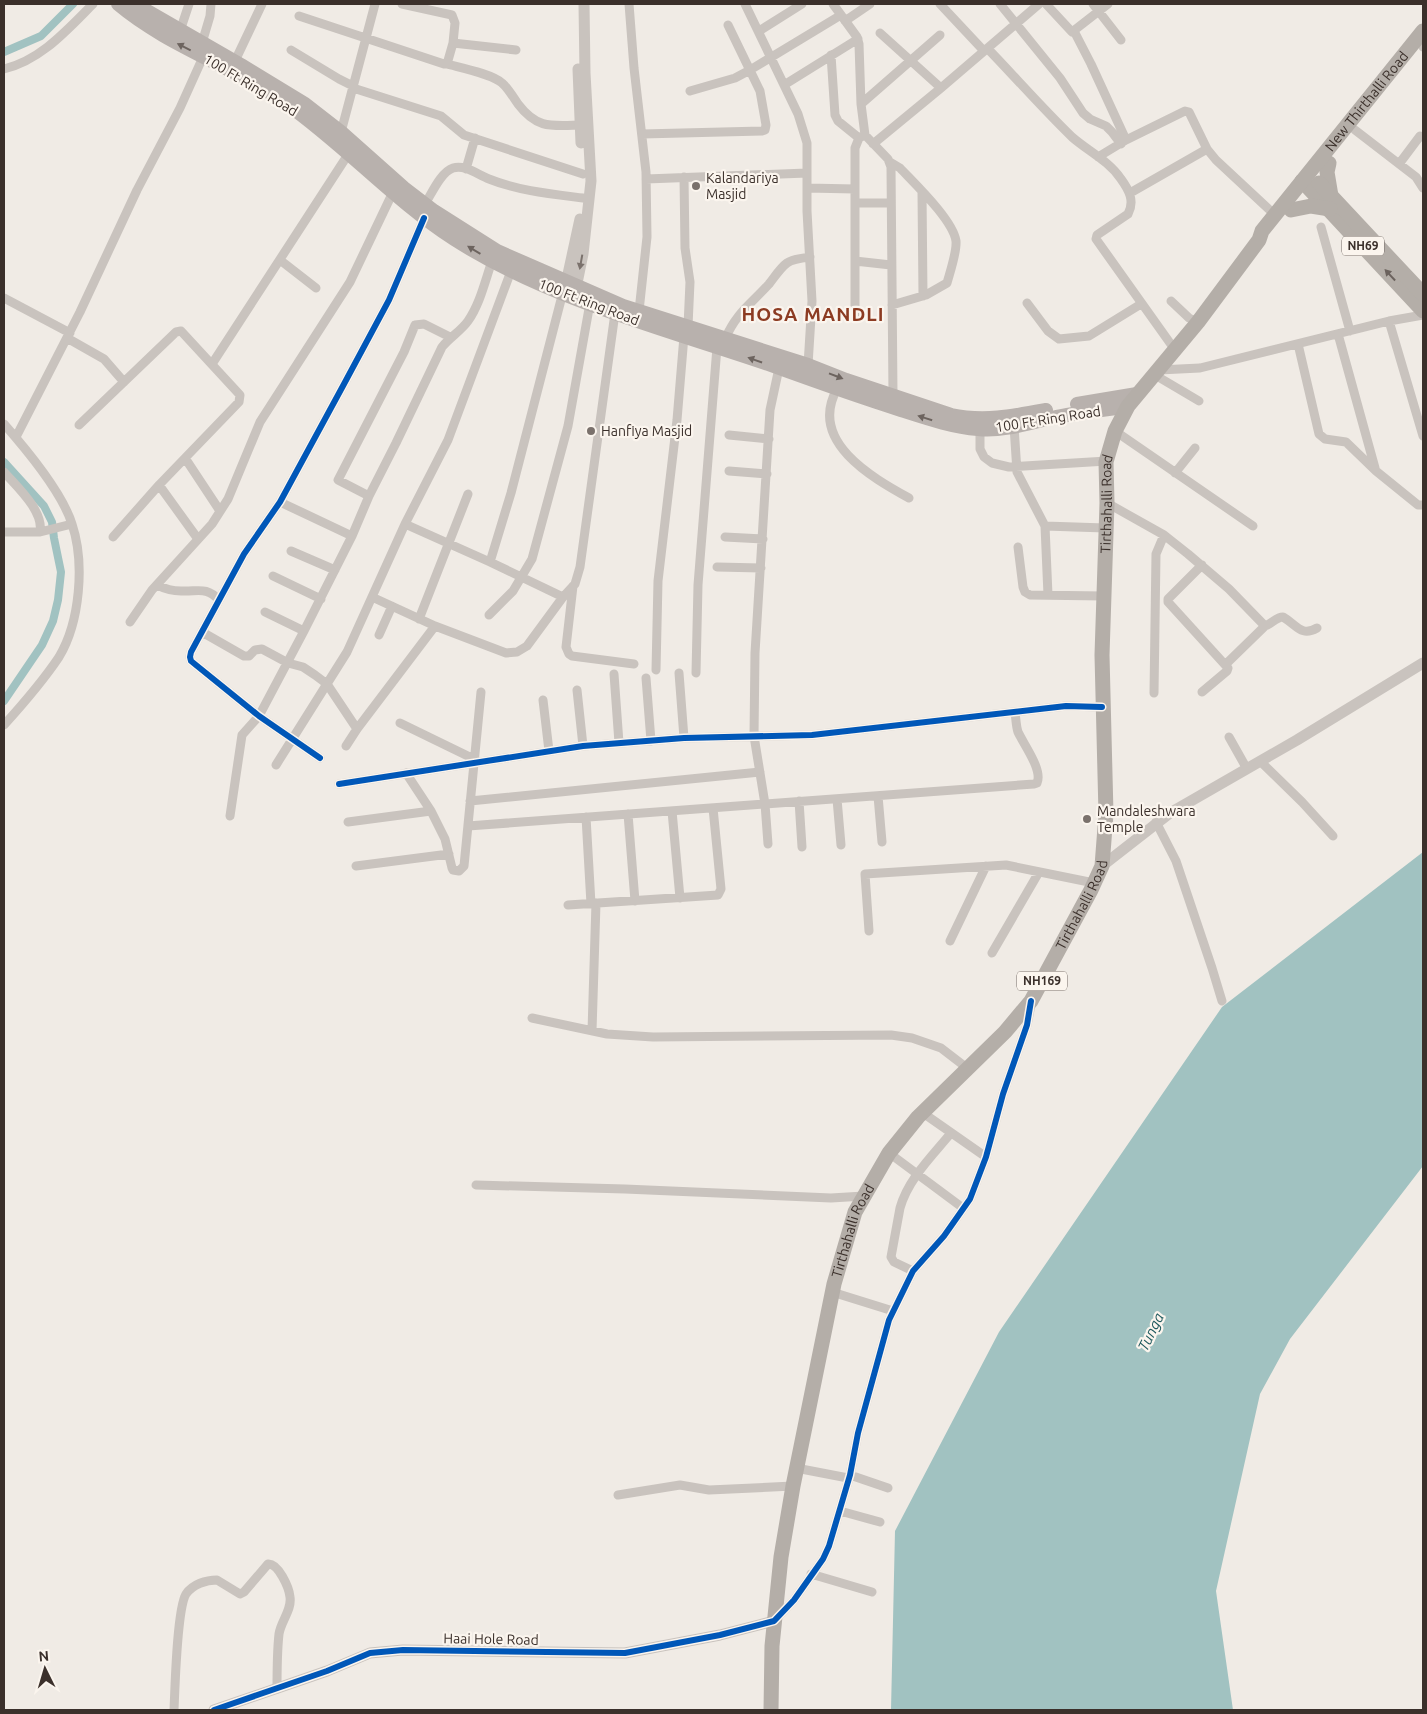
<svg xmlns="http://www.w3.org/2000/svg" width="1427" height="1714" font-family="Ubuntu,sans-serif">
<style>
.water{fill:#a1c2c1}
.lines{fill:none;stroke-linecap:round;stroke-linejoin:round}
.canal{stroke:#a1c2c1;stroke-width:8}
.minor{stroke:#c9c3be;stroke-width:9}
.tertiary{stroke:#c9c3be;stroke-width:11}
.primary{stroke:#b8b1ad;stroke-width:14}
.trunk{stroke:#b4aea8;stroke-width:15}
.cycleway-casing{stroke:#fbf5ee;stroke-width:9}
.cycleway{stroke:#0057b8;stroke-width:6}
.oneway{fill:#6d645f}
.oneway2{fill:#7b726d}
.oneway3{fill:#6b625d}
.poi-dot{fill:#7a716c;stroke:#fbf5ee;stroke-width:2}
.labels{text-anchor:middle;stroke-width:4.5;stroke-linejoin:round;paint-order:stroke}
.shield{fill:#fbf5ee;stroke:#756b66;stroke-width:1}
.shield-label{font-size:12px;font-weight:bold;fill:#3b302b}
.street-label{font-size:14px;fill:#3b302b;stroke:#fbf5ee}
.poi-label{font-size:14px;fill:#3b302b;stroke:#fbf5ee;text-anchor:start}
.water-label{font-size:15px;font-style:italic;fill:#1f5a5e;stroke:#fbf5ee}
.district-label{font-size:19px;font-weight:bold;letter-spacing:1px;fill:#8c3b22;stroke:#fbf5ee}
</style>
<rect width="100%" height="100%" fill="#f0ebe5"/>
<path class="water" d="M1423,852V1166L1290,1339L1260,1394L1216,1591L1233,1710H891L895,1531L999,1332L1222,1007Z"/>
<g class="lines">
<path class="canal" d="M4,52L41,36L73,4
M4,462L44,506L52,522L54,538L61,572L58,600L53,621L42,645L4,701"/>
<path class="minor" d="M402,4L452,15L455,23L453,43
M629,4L634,68L646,172L647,237L639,311
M745,4L798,114L807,143V211L812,301L808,365
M833,4L857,37L859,44L861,104L865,135L888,159L891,167L893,395
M940,4L984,51
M1000,4L1060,78L1083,113L1090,119L1106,126L1112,132L1121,144
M1046,4L1072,32L1108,4
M1093,4L1121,40
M299,16L444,64H447L453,43L516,50
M845,21L870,4
M180,31L189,4
M759,31L802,4
M1074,31L1091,64L1126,140
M880,33L941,88
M202,43L210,16L211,4
M1423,46V47
M988,49C1016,78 1043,109 1072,137C1088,151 1109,161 1121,179C1129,190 1135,201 1128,214L1097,235L1096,239L1175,350
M291,50L339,79L353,86
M831,55L835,115L838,121L859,138
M235,61L262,4
M447,64C462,68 492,74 502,83C508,88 513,97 518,104C537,129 551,126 580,125
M4,69C41,60 67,30 93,4
M784,85L858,39
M353,88L441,116L464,135L583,174
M690,91L735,78L750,70L841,15
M861,104L940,35
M1355,130L1416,177L1423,188
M341,132L375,4
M642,134L762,131L765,130L766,125L760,91L728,25
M873,144L941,88L1039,4
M1098,157L1126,140L1185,111L1189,112L1207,149L1216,160L1275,215
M890,162L900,168C915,184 953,220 956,241C957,252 950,272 947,283L926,295L892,305
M1399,164L1420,136L1423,137
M466,169L475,138
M684,177L685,248L690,282L688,326
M646,179L807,173
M807,188L855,189
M922,192L923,296
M1130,193L1207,149
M855,203H891
M425,204C432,193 441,172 453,168C465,164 478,175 489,179C519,191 551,194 583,198
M1321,227L1350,331
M280,260L316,288
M855,261L891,265
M4,298L70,333
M1171,301L1189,318L1198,322
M1027,303L1048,331L1059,339L1089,336L1141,304
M855,314V148L859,138L865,135
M1389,321L1423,436
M1338,334L1375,468
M67,338L104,359L124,382
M725,339C737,312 750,305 769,284C774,278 780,268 787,263C793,259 802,258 810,257
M1298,344L1319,434L1325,439L1346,442L1376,471L1418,505H1423
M212,364L349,153
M1159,370L1200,368L1389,321L1423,315
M1155,375L1199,401
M837,389C808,441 871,477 909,498
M4,424C26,449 62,492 72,524C85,563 80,622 59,657C43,681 23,704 4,725
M79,425L176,332L181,331L240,395L239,402L159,485L113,537
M1014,426L1017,472L1045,526L1048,595
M980,430V449L984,457L992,463L1009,467L1107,461
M1115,431L1253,526
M729,435L769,439
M16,437L80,312L137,190L180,108L203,57
M185,458L220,511
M729,471L767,474
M4,472C17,487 44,511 40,532
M1175,473L1195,448
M159,485L198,539
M369,496L338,480L404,352L415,325L424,324L450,337
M280,502L352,536
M1107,503L1164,535L1188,554L1229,589L1265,626
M405,524L490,562L563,597
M1045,526L1105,528
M4,532H40L72,524
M725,537L763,539
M1018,547L1023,587L1025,592L1030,595L1104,596
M291,551L335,570
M490,562L511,493L563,292
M717,567L761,568
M273,576L321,599
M157,585C165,589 172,591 181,591C198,592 206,586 219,600
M573,586L566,647L569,654L572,656L634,664
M372,597L435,626L506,653L517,652L527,646L563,597L575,584L580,567L615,313
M265,612L304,631
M489,615L513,591L532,559L568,426L590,303
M419,619L468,494
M130,622L152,590L212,524L228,499L260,422L350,282L393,192
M202,632L244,656H249L255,650L262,649L288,663L303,667L315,675L327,684L357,729
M379,635L392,606
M1226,664L1265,626C1272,624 1276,617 1283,617C1297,625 1301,637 1317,628
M656,670L658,581L677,420L684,336
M679,673L684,738
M696,673L698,585L717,347
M614,674L619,743
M646,678L651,741
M577,690L583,746
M1202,692L1227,671L1228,668L1168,602V599L1202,565
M1154,693L1156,554L1164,535
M543,700L549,751
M400,723L474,759
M1229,737L1247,769
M346,746L357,729L435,626
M320,758L259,716L191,661L190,657L191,652L244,554L280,502L344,384L389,300L424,218
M1260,761L1302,802L1333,836
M276,765L347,652L405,524L448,440L511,271
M406,773L431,811L445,839L452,868L453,870L459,871L464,866L481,692
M339,784L583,746L684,738L812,735L1066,706L1102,707
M878,796L882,842
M837,799L841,845
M470,801L760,772
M799,801L802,847
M672,811L680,898
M628,814L635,901
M230,816L242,735L259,716L304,631L352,536L369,496L396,443L442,347C450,337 461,331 468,321C480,304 485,281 492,261
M586,817L591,904
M348,822L431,811
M1156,822L1176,861L1212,968L1222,1001
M468,826L1034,784L1037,783C1043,770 1024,745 1018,732C1016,726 1016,719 1015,712
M768,844L765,804L754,736L755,653L770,410L779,368
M356,866L449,854
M568,905L718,895L721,889L713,808
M869,931L865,874L1006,865L1094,883
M950,941L986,866
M992,953L1039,872
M532,1018L607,1034L653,1037L891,1035L912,1038L941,1048L967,1068
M592,1031L596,903
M923,1113L986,1157
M889,1153L963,1208
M476,1185L625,1189L831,1198L864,1196
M913,1271L894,1262L891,1257L900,1208C908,1179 933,1155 951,1133
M832,1292L893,1311
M796,1468L848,1478
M850,1475L888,1488
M618,1495L680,1485L709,1490L793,1486
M840,1511L880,1522
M811,1574L872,1592
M776,1619L794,1600L823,1559L829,1546L850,1475L858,1433L889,1320L913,1271L944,1236L970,1199L986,1157L1003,1094L1027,1025L1031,1005
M174,1710C175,1688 177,1609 186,1594C193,1584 206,1580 217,1580L240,1594L244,1592L268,1564C278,1563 289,1587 290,1597C292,1610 281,1621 279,1634C277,1652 277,1671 277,1689"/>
<path class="tertiary" d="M578,69L581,143
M565,288L580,219
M575,293L583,254L591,181L585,73L584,4
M1102,866L1170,813L1297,740L1423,663
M214,1710L327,1671L370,1653L403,1650L625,1653L720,1635L774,1621"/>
<path class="primary" d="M118,4C169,47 234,66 287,104C346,146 394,200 454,239C548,299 663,328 768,364C812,380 856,396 901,410C926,418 952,427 978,429C1005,432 1035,421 1061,416C1083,412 1106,410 1128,406
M135,4L241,65L305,104L341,132L404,188L434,211L497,251L623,306L808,365L846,380L951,415C984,422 1014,416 1046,410
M1077,404L1137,394"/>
<g class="trunk">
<path d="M1329,163L1327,172L1331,196"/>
<path d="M1302,181L1423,311"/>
<path d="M1319,183L1423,294"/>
<path d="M1291,210L1311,206L1330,209"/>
<path id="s1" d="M771,1710L772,1646L781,1557L793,1486L834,1284L855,1212L889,1153L918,1117L1005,1032L1031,1001L1091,890L1102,866L1106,814L1102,655L1107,503L1106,462L1115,431L1128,406L1198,322L1259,240L1262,231L1423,31"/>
</g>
<g class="cycleway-casing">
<path id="cycleway" d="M320,758L259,716L191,661L190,657L191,652L244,554L280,502L344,384L389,300L424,218
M339,784L583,746L684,738L812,735L1066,706L1102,707
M214,1710L327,1671L370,1653L403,1650L625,1653L720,1635L774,1621L794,1600L823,1559L829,1546L850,1475L858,1433L889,1320L913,1271L944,1236L970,1199L986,1157L1003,1094L1027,1025L1031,1001"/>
</g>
<use href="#cycleway" class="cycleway"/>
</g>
<defs><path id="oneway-solid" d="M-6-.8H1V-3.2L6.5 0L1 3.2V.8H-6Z" transform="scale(1.25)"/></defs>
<g class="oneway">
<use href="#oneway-solid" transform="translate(184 47) rotate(-153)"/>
<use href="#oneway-solid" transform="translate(474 250) rotate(-149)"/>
<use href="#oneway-solid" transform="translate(755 360) rotate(-161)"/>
<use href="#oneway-solid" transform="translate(836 376) rotate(21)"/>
<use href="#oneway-solid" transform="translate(925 418) rotate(-163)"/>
</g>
<use class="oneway2" href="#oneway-solid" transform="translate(581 262) rotate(100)"/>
<use class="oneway3" href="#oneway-solid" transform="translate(1390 275) rotate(-133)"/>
<g class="poi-dot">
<circle cx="696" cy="186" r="5"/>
<circle cx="591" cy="431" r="5"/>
<circle cx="1087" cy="819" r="5"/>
</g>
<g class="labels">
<g class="shield">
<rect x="1342" y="236.5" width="42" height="19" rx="4"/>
<rect x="1017" y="971.5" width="50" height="19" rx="4"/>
</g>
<g class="shield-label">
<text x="1363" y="250">NH69</text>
<text x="1042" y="985">NH169</text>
</g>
<g class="street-label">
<text transform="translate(251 85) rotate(31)" y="5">100 Ft Ring Road</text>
<text dy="5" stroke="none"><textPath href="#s1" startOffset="1788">New Thirthalli Road</textPath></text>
<text transform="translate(589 302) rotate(21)" y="5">100 Ft Ring Road</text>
<text transform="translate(1048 419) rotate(-9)" y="5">100 Ft Ring Road</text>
<text dy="5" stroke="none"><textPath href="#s1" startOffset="1298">Tirthahalli Road</textPath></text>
<text dy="5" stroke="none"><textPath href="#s1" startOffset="892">Tirthahalli Road</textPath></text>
<text dy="5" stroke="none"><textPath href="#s1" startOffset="488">Tirthahalli Road</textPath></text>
<text transform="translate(491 1639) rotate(1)" y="5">Haai Hole Road</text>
</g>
<g class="poi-label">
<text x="706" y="183">Kalandariya<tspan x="706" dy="16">Masjid</tspan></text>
<text x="601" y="436">Hanfiya Masjid</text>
<text x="1097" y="816">Mandaleshwara<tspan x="1097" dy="16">Temple</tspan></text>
</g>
<g class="water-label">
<text transform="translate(1151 1332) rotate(-64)" y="5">Tunga</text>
</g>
<g class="district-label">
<text x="813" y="321">HOSA MANDLI</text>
</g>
</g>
<rect width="1427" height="1714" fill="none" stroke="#3b302b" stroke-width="10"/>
<g transform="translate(45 1669) rotate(355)" stroke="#fbf5ee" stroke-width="4" paint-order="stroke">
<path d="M0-4L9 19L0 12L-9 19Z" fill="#3b302b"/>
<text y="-8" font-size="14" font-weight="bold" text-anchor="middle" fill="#3b302b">N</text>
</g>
</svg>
